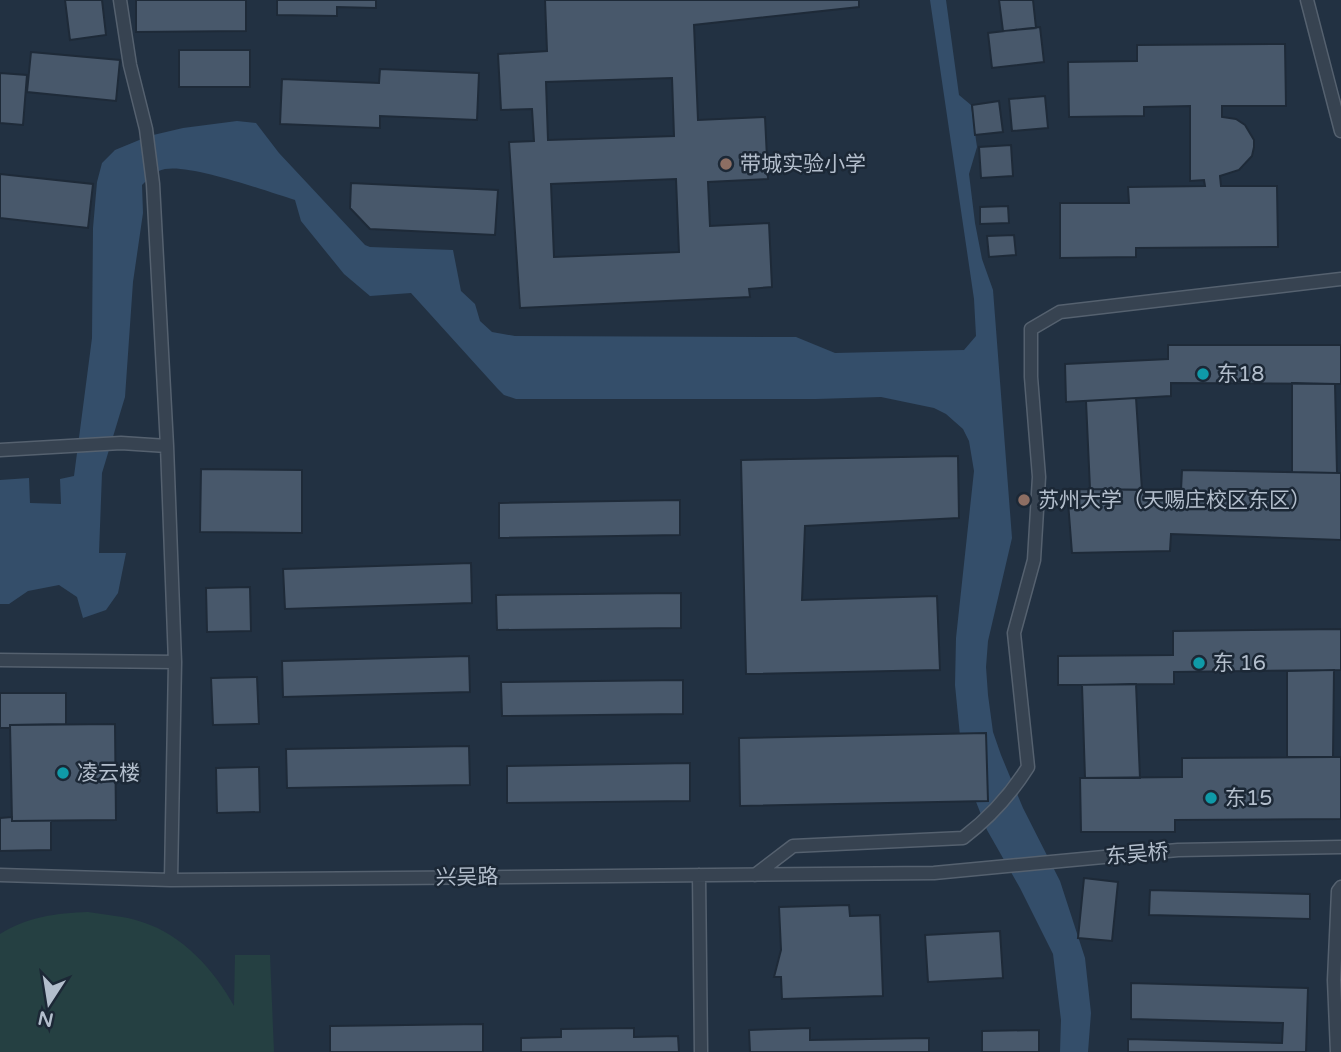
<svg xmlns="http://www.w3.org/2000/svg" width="1341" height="1052" font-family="'Varela Round','Noto Sans SC',sans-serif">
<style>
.green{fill:#254042}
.water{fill:#344e6a}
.building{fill:#48586b;stroke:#1e2a38;stroke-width:2;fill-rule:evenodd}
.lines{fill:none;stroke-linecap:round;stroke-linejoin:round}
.service-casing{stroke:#55616f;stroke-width:15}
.service{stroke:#374351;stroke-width:12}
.education-dot{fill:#8d6e63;stroke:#1c2836;stroke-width:2.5}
.culture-dot{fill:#0f9aa8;stroke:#1c2836;stroke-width:2.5}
.labels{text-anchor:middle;stroke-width:5;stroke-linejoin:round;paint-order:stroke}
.poi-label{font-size:21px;fill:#b3becc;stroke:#1c2836;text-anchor:start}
.street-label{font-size:21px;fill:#b3becc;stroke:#1c2836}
</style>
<rect width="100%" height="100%" fill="#223142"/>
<path class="green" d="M88,912C106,915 125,916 142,922C183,935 214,970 234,1006L235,955H270L274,1052H0V934C27,917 57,913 88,912Z"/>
<path class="water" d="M930,0H946L959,95L971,105L977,147L969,174L975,223L982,259L993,290L1012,538L988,641L986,667L988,695L993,732L1001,755L1023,808L1060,881L1085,958L1091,1013L1088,1052H1060L1061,1020L1053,954L1020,888L987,830L973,794L960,736L955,685L956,638L974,471L969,441L963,429L946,414L934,408L881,397L816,399H516L504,395L497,388L411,293L370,296L344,274L301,221L295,200C266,191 191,164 165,169C155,171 149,178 142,185L143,213L133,282L125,397L102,473L99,553H126L118,593L106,610L83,618L77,597L59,585L28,591L9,604H0V480L29,478L30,503L61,504L60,479L74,476L92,338L93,228L97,182L102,163L115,150L149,136L183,128L237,121L256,123L279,153L365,245L370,247L453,250L461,291L475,304L480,321L492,332L515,336L796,337L835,353L964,350L976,336L974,299Z"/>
<path class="building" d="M65,0H102L106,35L70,40Z
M136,0H246V31L136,32Z
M277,0H376V8L337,7V16L277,15Z
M545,0H859V7L694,25L698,120L765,117L768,179L708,182L710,226L769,223L772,287L749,289L750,297L520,308L509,142L534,141L532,109L501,110L498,54L547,51ZM672,78L674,136L548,140L546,82ZM676,179L679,252L554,257L551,184Z
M999,0H1033L1036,28L1003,31Z
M1040,27L1044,62L992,68L988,33Z
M1285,44L1286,106H1222V117L1236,119L1245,125L1254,140V147L1252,156L1239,170L1220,176L1221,186H1277L1278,247L1136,248V257L1060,258V203H1129L1128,187L1205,186L1204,180L1190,181V106L1144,107V116L1069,117L1068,62L1137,61V45Z
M179,50H250V87H179Z
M31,52L120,60L116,101L27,92Z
M380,69L479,73L477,120L380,116V128L280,124L282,79L379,83Z
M0,73L27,75L23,125L0,123Z
M1045,96L1048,128L1012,131L1009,99Z
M999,101L1003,132L975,135L972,105Z
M1011,145L1013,176L981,178L979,147Z
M0,174L93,184L88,228L0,218Z
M351,183L498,190L495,235L370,229L350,208Z
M1008,206L1009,223L980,224V207Z
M1014,235L1016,255L989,257L987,236Z
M1168,345H1341V384L1171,383V396L1066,402L1065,364L1168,359Z
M1292,383L1335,384L1337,473L1292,472Z
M1136,398L1142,490L1090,489L1086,401Z
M958,456L959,518L805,526L802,600L937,596L940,670L746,674L741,460Z
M201,469L302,470V533L200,532Z
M1182,470L1341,473V540L1171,534L1170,551L1072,553L1067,489L1181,490Z
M680,500V535L499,538V503Z
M471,563L472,603L285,609L283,569Z
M250,587L251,631L207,632L206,588Z
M681,593V628L497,630L496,595Z
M1341,629V670L1174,672V684L1058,685V656L1173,655V631Z
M469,656L470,692L283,697L282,661Z
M1334,670L1333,757H1287V671Z
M257,677L259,724L213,725L211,678Z
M683,680V714L502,716L501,682Z
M1136,684L1140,778H1085L1082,685Z
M0,693H66V724L10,725V728H0Z
M115,724L116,820L12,821L10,725Z
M986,733L988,801L740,806L739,738Z
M469,746L470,785L287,788L286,749Z
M1333,757H1341V819L1175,820V832H1081L1080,778L1182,777V758Z
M690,763V801L507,803V766Z
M259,767L260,812L217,813L216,768Z
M12,817V821H51V850L0,851V818Z
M1084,878L1118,882L1112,941L1078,938Z
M1150,890L1310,894V919L1149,915Z
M849,905L850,916L880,915L883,996L782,999L781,977H774L781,950L779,907Z
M1000,931L1003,978L928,982L925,935Z
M1131,983L1308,988L1306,1052H1128V1039L1282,1043L1283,1023L1131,1019Z
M483,1024V1052H330V1026Z
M634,1028V1037L678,1036L679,1052H521V1038L561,1037V1029Z
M810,1028V1040L929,1038V1052H750L749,1030Z
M1039,1030V1052H982V1031Z"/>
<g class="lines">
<g class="service-casing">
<path id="service" d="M120,0L130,65L146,129L153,184L167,446L175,662L171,880
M1307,0L1341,131
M0,450L121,443L167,446
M0,660L175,662
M0,875L171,880L934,873L1178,850L1341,847
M699,875L701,1052
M755,875L793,846L963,838C988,819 1011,794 1028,767L1014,633L1034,560L1039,477L1031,377V329L1060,312L1341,279
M1337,1052L1334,980L1338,891L1341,887"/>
</g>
<use href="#service" class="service"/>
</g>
<g class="education-dot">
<circle cx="726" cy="164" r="7"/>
<circle cx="1024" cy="500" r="7"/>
</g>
<g class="culture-dot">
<circle cx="1203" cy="374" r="7"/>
<circle cx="1199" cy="663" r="7"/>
<circle cx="63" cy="773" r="7"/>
<circle cx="1211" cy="798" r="7"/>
</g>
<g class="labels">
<g class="poi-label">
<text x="740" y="171">带城实验小学</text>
<text x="1217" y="381">东18</text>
<text x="1038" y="507">苏州大学（天赐庄校区东区）</text>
<text x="1213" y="670">东 16</text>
<text x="77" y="780">凌云楼</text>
<text x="1225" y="805">东15</text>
</g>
<g class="street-label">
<text transform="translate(1137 854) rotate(-5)" y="7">东吴桥</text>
<text transform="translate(467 877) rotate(-1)" y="7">兴吴路</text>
</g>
</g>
<g transform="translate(49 1003) rotate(192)" stroke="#1c2836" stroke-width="5" paint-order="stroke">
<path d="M0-5L12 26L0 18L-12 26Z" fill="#b3becc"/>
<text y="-10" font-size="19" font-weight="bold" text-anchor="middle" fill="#b3becc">N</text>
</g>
</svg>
